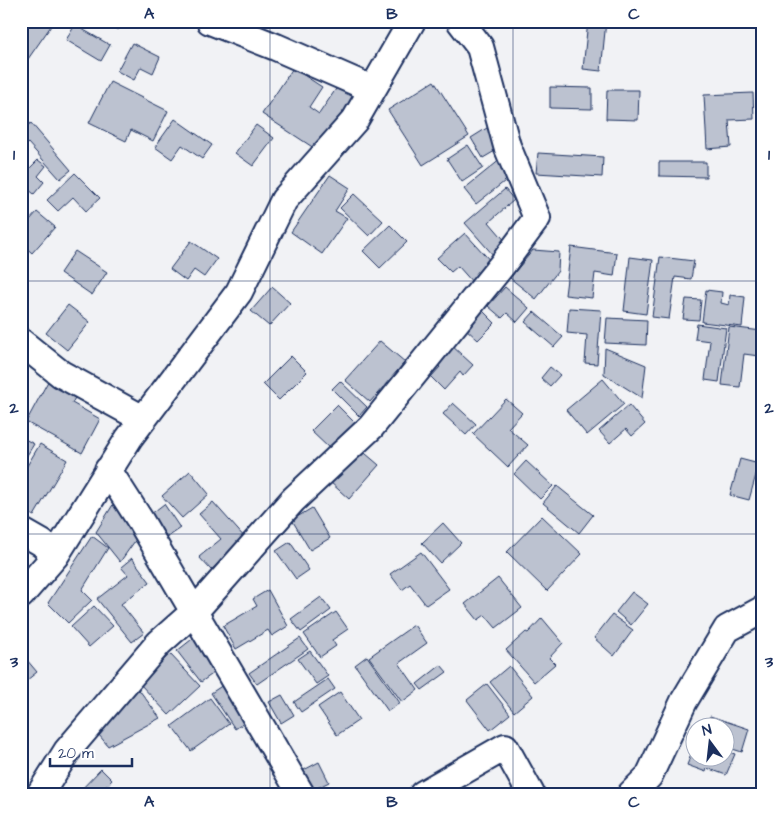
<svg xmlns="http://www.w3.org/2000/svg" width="783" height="815" font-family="'Architects Daughter',sans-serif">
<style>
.building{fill:#bcc2d0;stroke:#1b2f5e}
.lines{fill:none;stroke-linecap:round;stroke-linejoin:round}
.street-casing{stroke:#1b2f5e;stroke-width:30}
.street{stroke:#fff;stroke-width:26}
.grid{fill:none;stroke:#1b2f5e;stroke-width:1;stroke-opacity:0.55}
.neatline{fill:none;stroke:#1b2f5e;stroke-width:2}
.grid-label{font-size:16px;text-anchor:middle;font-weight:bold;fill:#1b2f5e}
</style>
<rect width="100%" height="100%" fill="#f1f2f5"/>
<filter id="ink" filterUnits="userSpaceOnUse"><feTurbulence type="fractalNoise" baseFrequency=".02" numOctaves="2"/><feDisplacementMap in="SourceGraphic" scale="10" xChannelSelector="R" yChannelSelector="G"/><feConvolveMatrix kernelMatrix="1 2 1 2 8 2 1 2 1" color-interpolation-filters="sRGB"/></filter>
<g filter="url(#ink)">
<path class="building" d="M21,21H44L51,26L28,59L21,54Z
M102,21H123L118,30Z
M588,21H606L601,71L583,69Z
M75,25L110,45L101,61L66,40Z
M132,43L160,57L153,73L141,67L134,80L117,71Z
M293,68L322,87L309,107L319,114L338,86L356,98L320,152L262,114Z
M434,81L469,136L423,165L388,110Z
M110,82L168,111L153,141L131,130L126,141L89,123Z
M550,87L592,88V109L550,108Z
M607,90H639L638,120L606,119Z
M753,93L754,119L729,120L731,147L707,149L704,95Z
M175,119L212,145L202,159L182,145L172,159L155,147Z
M31,123L71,170L60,179L28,143L21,149V130Z
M256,125L274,138L253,166L235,153Z
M487,128L500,148L483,158L471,138Z
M468,145L483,168L462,182L447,159Z
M538,153L603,157L602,177L536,173Z
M501,159L514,174L476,204L464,189Z
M38,160L46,166L38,176L44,182L34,194L21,183V168L24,165L29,169Z
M659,162H706V177L659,176Z
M75,173L100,198L86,211L73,197L58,211L47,200Z
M330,175L350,188L335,211L347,218L322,254L291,232Z
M505,189L514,200L489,222L507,243L494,256L465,223Z
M354,194L383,221L369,236L340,208Z
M37,212L55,227L32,253L21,243V230Z
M390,225L407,242L380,268L363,251Z
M465,233L494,265L474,284L458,266L451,272L437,258Z
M191,241L217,259L204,277L194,270L186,281L170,269Z
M571,247L617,253L614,276L595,273L592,298L565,295Z
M533,250L559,252L558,271L536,299L510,278Z
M75,251L107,272L92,295L60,273Z
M630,257L653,260L646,314L624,311Z
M660,257L694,261L691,279L675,277L669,319L652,317Z
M272,287L290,303L269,326L251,311Z
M505,287L529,308L517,322L507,313L502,318L488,306Z
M706,290L722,292L721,303L729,305L730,295L745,297L742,327L702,322Z
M686,299L701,300L699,320L683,319Z
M68,305L90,322L67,350L46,333Z
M569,308L601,310L597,364L585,363L587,335L567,333Z
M482,310L495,323L478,340L465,328Z
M534,312L563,337L554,347L525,322Z
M607,318L647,320L646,345L605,343Z
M697,324L726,328L719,382L705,380L710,341L695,339Z
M729,327L762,331L759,356L744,354L740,387L722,385Z
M380,341L405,362L370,402L345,380Z
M451,345L473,365L463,376L460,372L444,390L431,377L440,367L435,363Z
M605,348L646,365L642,398L604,374Z
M291,356L307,372L279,400L263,384Z
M550,367L560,375L550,386L541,378Z
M52,374L80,389L72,403L100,419L82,453L26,422Z
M603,379L624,404L587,435L566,410Z
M340,381L367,407L359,416L332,389Z
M506,399L522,413L508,428L528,445L508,467L473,434Z
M453,403L476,424L466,435L443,414Z
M337,405L356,424L330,449L311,431Z
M629,405L645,424L632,436L626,429L610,443L599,431Z
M21,437L34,444L21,465Z
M40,444L67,460L34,516L21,509V476Z
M359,448L379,465L349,499L330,482Z
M740,459L759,464L749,500L730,495Z
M526,461L553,486L540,499L514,474Z
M190,471L209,494L182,518L162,496Z
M557,486L593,515L579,533L543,503Z
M213,502L246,539L211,570L199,557L221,539L199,514Z
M114,503L137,538L120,562L96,532Z
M164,504L180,528L167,537L151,514Z
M312,508L330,538L310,550L292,520Z
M542,516L582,554L547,591L507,552Z
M443,523L461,543L440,563L422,543Z
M92,536L108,548L82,590L92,600L68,623L48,603Z
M290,542L309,570L296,579L276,551Z
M421,552L449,589L426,605L410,584L402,590L390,574Z
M132,558L150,582L121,604L144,633L132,642L97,599L128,575L121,567Z
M498,578L522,608L496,628L485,615L478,620L465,604Z
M268,590L288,626L272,636L268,630L236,649L223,626L257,606L253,599Z
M632,592L648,604L631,625L616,612Z
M321,597L331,610L301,632L291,619Z
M94,606L113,626L89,647L71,627Z
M336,612L348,629L332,640L336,646L320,657L304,634Z
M612,615L633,630L614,656L594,638Z
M542,618L563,643L549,658L555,664L534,682L506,650L526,632L528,633Z
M414,625L427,643L399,663L418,690L402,702L369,657Z
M196,636L221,668L201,682L177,651Z
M300,638L308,649L257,684L249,673Z
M310,651L328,676L316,684L298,659Z
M21,653L37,672L21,685Z
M170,654L200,686L169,715L139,683Z
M367,656L400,703L388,711L355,665Z
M441,665L447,672L422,690L417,684Z
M509,666L533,696L514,712L490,682Z
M328,679L335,689L301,712L294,702Z
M229,681L253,717L235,729L211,693Z
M487,684L510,714L490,730L467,700Z
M137,687L160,718L108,746L99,735Z
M340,692L359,720L337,735L318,707Z
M282,695L294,715L281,723L269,702Z
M210,698L229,724L191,751L172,726Z
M710,716L749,729L742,752L726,747V728H706Z
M696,742V758H726V751L735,754L726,775L707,768L706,772L687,765Z
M21,762L28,768L21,776Z
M319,762L329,782L311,791L302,771Z
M101,769L112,780L99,794H77Z"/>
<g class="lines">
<g class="street-casing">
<path id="street" d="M210,21L276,47L372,89
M21,342L61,374L143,419
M108,470L140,520L301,794
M21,531L42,543L55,556
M21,595L55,556L129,438L239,292L284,200L355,120L412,21
M40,794L67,751L159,643L194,612L293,500L371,427L502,265L537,218L507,146L480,47L460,21
M423,794L505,747L531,794
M631,794L649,776L684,701L727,629L762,610"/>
</g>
<use href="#street" class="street"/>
</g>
</g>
<path class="grid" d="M270,21V794M513,21V794M21,281H762M21,534H762"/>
<rect width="783" height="815" fill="none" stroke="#fff" stroke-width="55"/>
<g transform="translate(710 742) rotate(345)"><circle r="24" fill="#ffffff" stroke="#a4acbf"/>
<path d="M0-4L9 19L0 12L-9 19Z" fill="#1b2f5e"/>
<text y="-8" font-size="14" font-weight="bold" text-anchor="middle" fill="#1b2f5e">N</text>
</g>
<path d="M50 758v8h82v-8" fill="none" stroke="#1b2f5e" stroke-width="2.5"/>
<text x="58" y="758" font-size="15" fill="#1b2f5e" stroke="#ffffff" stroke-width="4" paint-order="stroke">20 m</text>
<rect x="28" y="28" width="728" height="760" class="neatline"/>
<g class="grid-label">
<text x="149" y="19">A</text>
<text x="392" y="19">B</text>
<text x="634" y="19">C</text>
<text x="14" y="160">1</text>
<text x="769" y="160">1</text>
<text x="14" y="413">2</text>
<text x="769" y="413">2</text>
<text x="14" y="667">3</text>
<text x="769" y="667">3</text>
<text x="149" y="807">A</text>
<text x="392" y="807">B</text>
<text x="634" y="807">C</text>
</g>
</svg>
